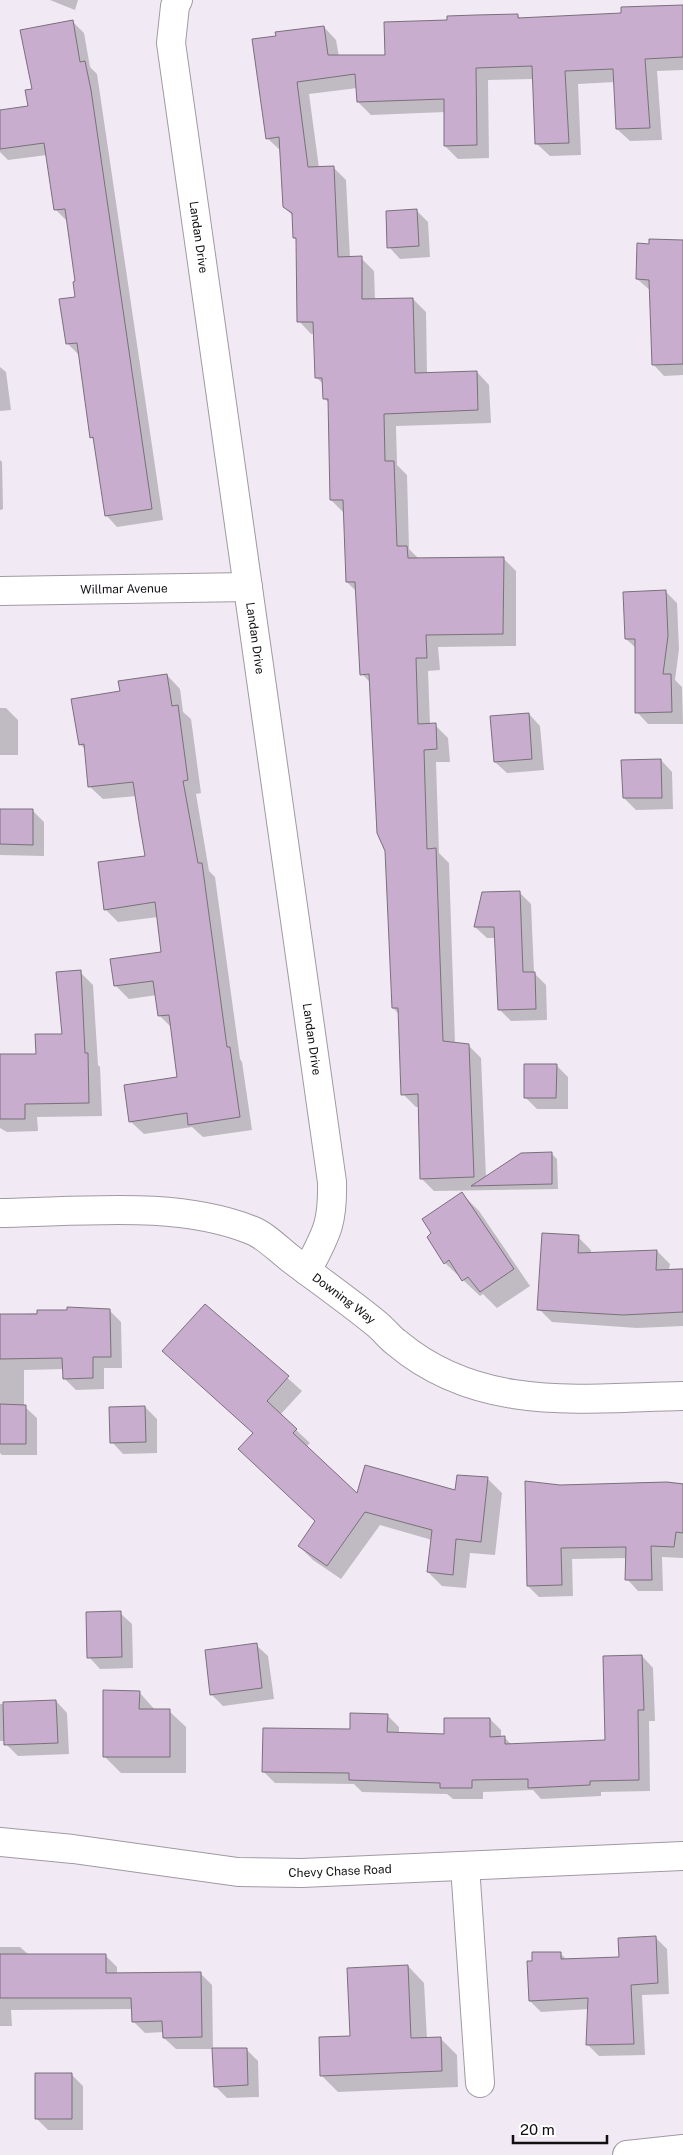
<svg xmlns="http://www.w3.org/2000/svg" width="683" height="2155" font-family="'Public Sans',sans-serif">
<style>
.shadow{fill:#0003}
.building{fill:#c8adce;stroke:#79717a}
.lines{fill:none;stroke-linecap:round;stroke-linejoin:round}
.minor-casing{stroke:#a199a2;stroke-width:30}
.minor{stroke:#fff;stroke-width:28}
.labels{text-anchor:middle;stroke-width:4;stroke-linejoin:round;paint-order:stroke}
.street-label{font-size:12px;fill:#120f13;stroke:#fff}
</style>
<rect width="100%" height="100%" fill="#f1e9f3"/>
<path class="shadow" d="M50,0H78L75,10Z
M683,6V70L657,71L662,140L630,141L617,129L615,82L578,84L581,155L550,156L537,144L534,79L488,80L489,158L458,159L445,146V112L371,115L358,102L357,88L309,94L319,168L333,167L346,180L350,258H361L374,271L375,300L413,299L426,312L427,374L477,372L489,385L491,423L396,426L397,465L407,475L409,549L419,559L503,558L516,571V646L438,647L440,670L428,671L430,725H435L448,738L450,762H436L439,853L449,863L455,1044L468,1045L481,1058L486,1178L551,1153L557,1159L558,1189L434,1191L421,1178L419,1107H416L403,1094L400,1015L393,1008L386,851L371,683L362,674L357,592L347,582L344,513L331,500L329,403L324,398V385L316,377L315,334H311L299,321L297,240L294,238L293,216L284,207L281,151L267,138L278,37L324,27L336,40L339,57H386L448,21L517,15L521,19L622,14Z
M73,22L84,33L90,67L97,74L163,520L117,527L106,515L95,441L91,437L79,355L67,343L77,298V283L67,221L56,210L47,155L8,160L0,152V111L30,107L33,90Z
M416,210L428,222L430,257L400,259L389,247Z
M683,241V375L664,376L653,364L651,291L637,279Z
M0,367L6,372L11,410L0,411Z
M0,460L2,462L3,509L0,510Z
M665,591L677,603L679,649L675,680L682,687L683,724H648L637,712V649L626,639Z
M167,675L180,689L183,712L191,719L201,793L196,794L209,871L215,877L240,1059L242,1062L252,1130L203,1137L192,1127L144,1134L130,1121L179,1078L172,1028L159,1015L157,995L129,999L116,986L163,953L158,917L118,922L105,909L146,857L137,796L103,799L89,786L86,750L80,744L121,693Z
M0,708H6L18,720V755H0Z
M529,714L540,726L544,770L507,773L495,762Z
M661,760L672,772L673,809L636,810L624,798Z
M0,810L33,811L44,822V856L0,855Z
M519,892L531,904L534,973L546,985L547,1020L511,1021L499,1009L496,938H487L475,927Z
M80,972L93,985L98,1065L100,1067L102,1116L37,1117L38,1131L7,1132L0,1128V1055H37L63,1036Z
M556,1065L568,1077V1109H537L525,1097Z
M462,1194L479,1211L530,1286L497,1308L483,1294L480,1296L445,1263Z
M578,1237L591,1250V1254L657,1251L670,1264L669,1269L683,1268V1326L637,1328L552,1322L539,1309Z
M206,1305L302,1391L280,1415L310,1443L306,1447L358,1496L456,1491L488,1479L502,1493L495,1555L470,1553L466,1588L442,1586L428,1572L432,1540L380,1525L341,1579L313,1560L299,1546L316,1521L254,1433Z
M109,1310L121,1322L122,1368H104V1389L76,1390L64,1378V1369L24,1370V1406L37,1418V1455H2L0,1453V1315Z
M145,1407L157,1419V1453L123,1454L112,1442Z
M650,1482L683,1483V1558L662,1557L663,1591H638L627,1579V1558L572,1559L573,1596L539,1597L528,1586L560,1487Z
M120,1613L132,1624L133,1668L100,1669L89,1657Z
M256,1645L268,1656L274,1699L223,1706L211,1694Z
M642,1656L653,1668L655,1721H649L650,1791L601,1792V1796L541,1799L533,1790L483,1792V1799H453L447,1794L362,1792L354,1784L275,1783L263,1771L388,1716L399,1727V1734L446,1735L490,1719L501,1730V1738H505L512,1745L607,1741Z
M139,1692L156,1711H169L186,1727V1773H121L104,1756Z
M56,1701L67,1713L69,1754L18,1756L6,1744V1741H0V1704Z
M656,1938L667,1949L669,1994L642,1995L645,2055L599,2056L588,2045L589,2009L541,2012L530,2001L534,1962L560,1953L567,1960L620,1958Z
M0,1947H20L29,1955H105L117,1967V1974L200,1973L212,1985L213,2050L246,2049L258,2061L259,2097L227,2098L215,2086L213,2049H176L164,2038V2032L145,2033L133,2021V2009L11,2010L12,2026H0Z
M408,1966L424,1983L427,2039L440,2038L457,2055L458,2087L338,2092L321,2075Z
M71,2074L83,2086V2130H48L36,2118Z"/>
<path class="building" d="M683,5V57L645,59L650,128L616,129L613,69L565,71L569,143L535,144L532,66L476,68L477,145L444,146V99L357,102L355,74L297,82L308,167L334,166L338,257L362,256V299L413,298L415,373L477,371L478,410L384,414L385,461H394L397,546H407L408,558L504,557L503,634L426,635L427,658H416L418,724L436,723L437,749L424,750L427,849L436,848L443,1041L469,1044L474,1177L420,1179L418,1094L401,1095L398,1008H392L385,851L377,833L369,674L360,675L355,582H346L343,500H330L328,399H323L322,378H315L313,322H297L296,238H293L292,213L283,207L279,137L266,139L252,39L276,36L275,32L324,26L328,55H385L384,22L447,20V16L476,15L518,14V18L621,13V7Z
M73,20L80,62L85,61L91,90L152,509L105,516L93,437L90,438L77,343L66,344L59,299L75,297L73,282L75,281L65,209L54,210L44,143L0,149V110L28,106L25,90L32,89L20,30Z
M417,209L419,246L387,248L386,211Z
M649,239L683,240V364L652,365L649,280L636,279L637,243L649,244Z
M666,590L668,636L663,674H671L672,712L635,713V639H625L623,592Z
M167,674L172,706L178,705L188,780L183,781L198,863H202L227,1047H230L240,1117L188,1125L187,1113L129,1122L124,1085L177,1077L169,1015L158,1016L153,981L114,986L110,959L161,952L155,902L104,910L98,862L145,856L139,821L133,782L88,787L84,744L79,745L71,699L120,691L118,681Z
M529,713L532,759L494,762L490,716Z
M661,759L662,798H623L621,760Z
M0,809H33V845L0,844Z
M520,891L523,972H535L536,1009L498,1010L494,927H474L482,892Z
M81,970L85,1053H88L89,1103L25,1104V1119H0V1054H36L35,1034H62L56,972Z
M524,1064H557L556,1098H524Z
M552,1152V1184L471,1186L521,1153Z
M462,1192L514,1269L480,1292L468,1277L462,1281L449,1260L444,1264L427,1237L431,1233L422,1219Z
M542,1233L579,1235L578,1253L657,1250L656,1270L683,1269V1312L623,1315L537,1310Z
M205,1304L289,1376L267,1401L297,1429L293,1433L357,1493L365,1465L455,1490L457,1475L488,1477L481,1542L456,1539L453,1575L427,1572L432,1530L365,1512L327,1566L298,1546L315,1521L238,1449L253,1433L162,1351Z
M67,1307L110,1309L111,1357H93V1378L63,1379L62,1358L0,1359V1314H37V1310H67Z
M0,1404L26,1405V1444H0Z
M145,1406L146,1442L110,1443L109,1407Z
M525,1481L560,1485L667,1482L683,1484V1533L676,1532L674,1547L651,1546L652,1580H625L626,1547L561,1548L562,1585L527,1586Z
M121,1611L122,1657L87,1658L86,1612Z
M257,1643L262,1688L210,1695L205,1650Z
M642,1655L644,1710H638L639,1780L590,1781V1785L528,1788V1779L472,1780V1788H440V1783L349,1780V1773L262,1772L263,1728L350,1729V1713L388,1714L387,1732L444,1734V1718H490V1737L505,1736V1744L605,1740L603,1656Z
M103,1690L140,1691L139,1709H170V1757H103Z
M56,1700L58,1743L4,1745L3,1702Z
M656,1936L658,1983L631,1985L634,2044L586,2045L588,1998L529,2001L527,1961H532V1952H561V1959L619,1957L618,1938Z
M0,1954H106V1973L201,1972L202,2037L163,2038L162,2021L132,2022L131,1998H0Z
M408,1965L411,2038L441,2037L442,2071L320,2076L319,2037L350,2036L347,1968Z
M212,2048H247L248,2085L214,2087Z
M35,2073H72V2119H35Z"/>
<g class="lines">
<g class="minor-casing">
<g id="minor">
<path id="s1" d="M178,0L175,6L171,43L332,1182C333,1225 326,1234 307,1271"/>
<path id="s2" d="M0,591L248,587"/>
<path id="s3" d="M0,1213C80,1212 176,1200 251,1230C265,1235 279,1250 291,1259C320,1281 350,1302 378,1325C385,1331 390,1338 397,1343C480,1413 582,1398 683,1396"/>
<path id="s4" d="M0,1842L73,1849L238,1872L302,1873L683,1856"/>
<path d="M465,1866L480,2083"/>
<path d="M627,2155L683,2149"/>
</g>
</g>
<use href="#minor" class="minor"/>
</g>
<g class="labels">
<g class="street-label">
<text dy="4" stroke="none"><textPath href="#s1" startOffset="240">Landan Drive</textPath></text>
<text dy="4" stroke="none"><textPath href="#s2" startOffset="124">Willmar Avenue</textPath></text>
<text dy="4" stroke="none"><textPath href="#s1" startOffset="645">Landan Drive</textPath></text>
<text dy="4" stroke="none"><textPath href="#s1" startOffset="1050">Landan Drive</textPath></text>
<text dy="4" stroke="none"><textPath href="#s3" startOffset="369">Downing Way</textPath></text>
<text dy="4" stroke="none"><textPath href="#s4" startOffset="342">Chevy Chase Road</textPath></text>
</g>
</g>
<path d="M513 2135v8h94v-8" fill="none" stroke="#120f13" stroke-width="2.5"/>
<text x="520" y="2135" font-size="15" fill="#120f13" stroke="#ffffff" stroke-width="4" paint-order="stroke">20 m</text>
</svg>
